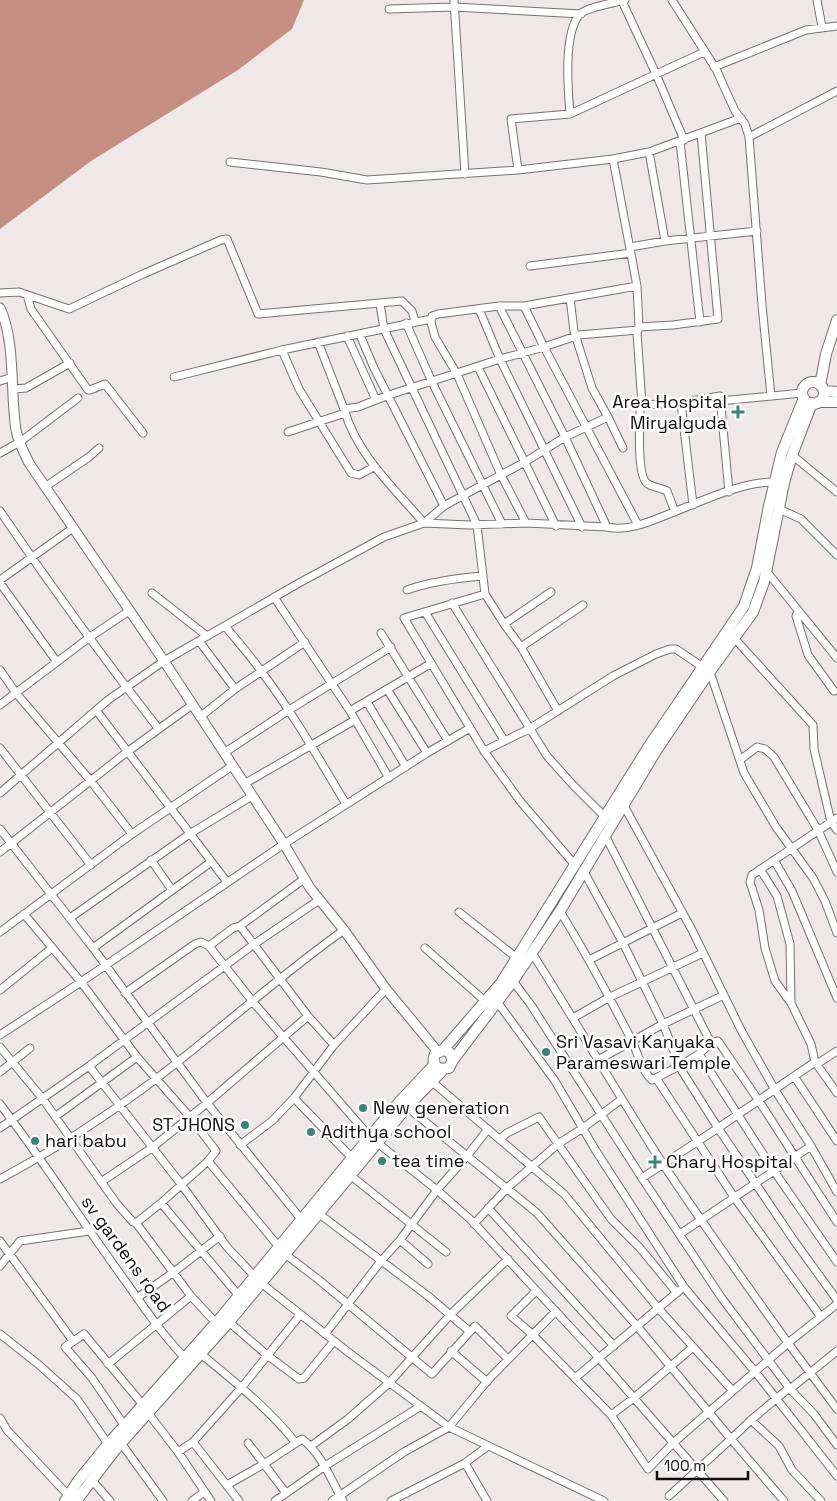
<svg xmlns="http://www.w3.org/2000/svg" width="837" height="1501" font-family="'Space Grotesk',sans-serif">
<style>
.water{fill:#c58e82}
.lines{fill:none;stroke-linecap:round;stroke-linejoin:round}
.minor-casing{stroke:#757170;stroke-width:9}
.tertiary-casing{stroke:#757170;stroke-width:11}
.secondary-casing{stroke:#757170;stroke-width:12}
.minor{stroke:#fff;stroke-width:7}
.tertiary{stroke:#fff;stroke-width:9}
.secondary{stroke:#fff;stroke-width:10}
.poi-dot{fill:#3e8378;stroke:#fff;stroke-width:2}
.labels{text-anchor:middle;stroke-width:5;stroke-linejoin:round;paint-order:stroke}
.poi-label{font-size:18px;fill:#0e0c0c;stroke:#fff;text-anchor:start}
.street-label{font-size:18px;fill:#0e0c0c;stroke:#fff}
</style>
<rect width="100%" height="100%" fill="#eee9e8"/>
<path class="water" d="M0,0H304L292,29L238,70L91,161L0,229Z"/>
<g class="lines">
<g class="minor-casing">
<path id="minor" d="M454,0L465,174
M672,0L716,69L735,111L745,124L749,137L762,305L771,396
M817,0L822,27
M622,1L656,74L684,140
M389,9L454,7L581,14
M714,67L806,30L837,26
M570,114L704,52
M749,137L837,91
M680,142L700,322
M649,152L665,241
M613,159L649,152L741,118
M230,162L321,172L367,180L518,170
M630,247L665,241L757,231
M530,266L631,253
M637,286L639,327L637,333L642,405L640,409C640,423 636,477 648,484C653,487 661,488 667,491L675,512
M0,293L19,292L69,309L143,274L221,240L227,239L258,314L402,301L412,311L415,321
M27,295L31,309L88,390H90L105,384L143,433
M570,298L574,331L592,388L608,417L623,448
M380,304L384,329L477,525L485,594L504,624L521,647L558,711
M499,306L565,437L607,527
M524,306H499L438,314L432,316L431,322L435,337L457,374L501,475L526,523
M479,309L500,359L582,527
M406,323L432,382L502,524
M639,327L673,325L718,319L701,133
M638,330L579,335L544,347L638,525
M360,335L374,368L444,506
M347,336L376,400
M318,342L344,409
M282,350L299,389L351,473L359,475L374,467
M478,367L556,526
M174,377L282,350L431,319
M0,381L13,377
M14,389L26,388L70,363
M720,401L802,393
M681,403L693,505
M642,405L681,403L720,396L729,492
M608,417L565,437L525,462L462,496L444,506L424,523C394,488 357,455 344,409L358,407L389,395L500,359L544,347L524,306L637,286L613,159L518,170L511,119L570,114C568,90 563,33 580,14C587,7 614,3 625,0
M288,432L345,413
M0,453L20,442L78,398
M792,455L837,492
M45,487L89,457L99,448
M779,509L801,519L837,555
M0,511C50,585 103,658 158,728
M767,572L837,658
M0,580L73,528
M0,583L57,662
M407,590C432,581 457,578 483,576
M152,593L207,636
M485,594L404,618L484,751L520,801L575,865
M274,597L350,711L389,778
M452,603L547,756L573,785L604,816
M425,612L504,740
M798,612L796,616L808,655L834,691
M504,624L551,592
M225,626C237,641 250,655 261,671C293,713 319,759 346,804
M381,633L448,741
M735,639L813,725L814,749L831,822L837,830
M199,641L235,689
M521,647L583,605
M0,670L16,693L90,780L132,834
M367,702L406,767
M0,705L90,637L129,611
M96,710L227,882
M350,711L430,664
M200,717L235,689L305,642
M0,748L91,865
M484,751L529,729L613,676L656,654L670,649H676L710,672L711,675L744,773L776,827L813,878L825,901L837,933
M224,753L289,710L391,647
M427,753L470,728
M740,760L757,747L765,749L774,757L818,830L837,872
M244,784L355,720
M0,793L108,700L164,661L299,583L384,537L424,523L469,525L526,523L607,527C630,532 653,520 674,512C704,500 744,481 777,482
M623,804L692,930L742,1032L775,1090L811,1146L680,1234
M0,829L93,948L207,1103L301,1219
M605,835L711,1043
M0,852L127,752L192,705
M151,860L172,890
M774,860L792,891L837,998
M760,869L777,896L790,944L791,1003
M583,870L623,943L663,1024L682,1071L718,1128L642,1178
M560,911C585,952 609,996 631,1039C638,1053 641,1070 652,1080C668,1072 684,1064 699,1054C705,1049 710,1042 718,1041L759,1101L837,1222
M459,912L517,958
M24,914L81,982L137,1057L190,1117L216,1151L208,1161L161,1203L136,1223
M70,918L191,833L252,796
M240,926L308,1016L334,1045
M0,932L132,834L232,766
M209,946L233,928L240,926L304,879
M93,948L211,862
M425,948L486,1002
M532,953C573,1017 611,1083 652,1147C695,1214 742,1278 788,1343L837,1304
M589,960L682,913
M513,981L531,1005L642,1178L721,1297L790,1389L814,1414L837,1445
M0,990L52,948
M125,993L195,944L201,942L209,946L253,1002L370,1137L437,1190L471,1220L599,1358L724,1501
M498,1003L555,1081L596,1151L684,1287L757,1374L837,1476
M573,1018L608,998L703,953
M0,1035L81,982L284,844L427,753L387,689
M0,1047L42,1098L117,1204L133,1222L136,1223L191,1296L216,1323
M699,1054L774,1171L837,1262
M598,1060L663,1024L724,995
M815,1062L811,1044L791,1003L775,981L765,948L759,910L750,882L752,875L837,818
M817,1064L837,1051
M89,1066L181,1184L227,1247L261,1283L348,1352L449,1427L604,1501
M0,1072L30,1048
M794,1076L837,1141
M656,1078L734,1197L821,1317
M430,1080L564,1194L658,1308L732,1390
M837,1093L815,1062L718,1128L795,1242L837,1300
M294,1098L352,1158
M0,1104C44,1162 83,1223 126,1282C145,1309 164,1337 187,1360
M407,1107L537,1213L637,1326L731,1439L669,1496
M56,1116L137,1057
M0,1128L89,1066L253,945L319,900
M500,1139L507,1133L539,1117L611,1219L640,1248L677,1293
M240,1145L272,1121L294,1098L334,1045L386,989
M811,1146L837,1192
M208,1161L279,1247
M350,1175L446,1252
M0,1179C54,1150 107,1116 156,1079C220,1030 279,976 344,930
M101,1182L153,1147L207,1103L308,1016
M161,1203L239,1296
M488,1208L614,1346
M318,1213L428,1296L469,1331
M474,1224L507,1188L558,1144L583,1128L622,1099
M400,1240L428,1264
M0,1241L73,1341
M285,1254L319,1280L432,1374L475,1326L508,1359
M0,1266L20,1241L89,1231
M536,1291L511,1316L532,1334L611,1415L648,1469L672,1444L788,1343L837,1409
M137,1298L174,1272L220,1236
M229,1322L267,1355L299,1379L304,1378L334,1341
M0,1334L38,1364L77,1399L108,1444
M325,1334L381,1261L400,1240L437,1190L467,1156L488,1129
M451,1351L487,1382
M201,1354C235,1382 268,1408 296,1443
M108,1364L191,1296
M575,1378L680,1290
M789,1388L751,1420L779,1446L792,1470L821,1501
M790,1389L837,1351
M148,1413L178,1452L211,1501
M611,1415L634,1398L693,1347
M0,1418L7,1430L68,1495
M751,1420L731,1439L784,1501
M124,1425L92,1378L65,1347L84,1334L143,1405
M193,1442L239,1501
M121,1443L163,1501
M248,1443L286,1493
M311,1446L348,1419L389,1383L450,1315L508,1259
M178,1452L193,1442L242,1387L300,1315
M465,1463L487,1501
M91,1479L110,1501
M227,1485L264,1464L302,1439C322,1454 331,1480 343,1501
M192,1501L204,1492
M275,1501L325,1466L421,1406
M332,1501L404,1452L449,1427L488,1380L556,1311
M391,1501L465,1463L488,1446"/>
</g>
<g class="tertiary-casing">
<path id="tertiary" d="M0,308C16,342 10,393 16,430C18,441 24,453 29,463L164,661L284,844L310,888L344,930L386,989L438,1052"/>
</g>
<g class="secondary-casing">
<path id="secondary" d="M802 393a11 11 0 1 1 22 0a11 11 0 1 1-22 0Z
M820,385L826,354L837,320
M824,391L837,392
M818,402H837
M443,1050L501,983L649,746L744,606L757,568L769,506L782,452L804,398
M453,1060L449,1052L443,1050L435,1054C432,1061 434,1066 440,1069L449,1068L453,1060L513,981L560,911L656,751L706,677L753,612L764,582L784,483L792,455L812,403
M65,1501L78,1481L108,1444L222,1316L352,1158L400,1101L435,1064
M76,1501L115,1450L229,1322L407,1107L443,1070"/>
</g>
<use href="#minor" class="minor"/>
<use href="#tertiary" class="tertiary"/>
<use href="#secondary" class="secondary"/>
</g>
<g class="poi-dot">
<path d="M735.5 404.5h5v5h5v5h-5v5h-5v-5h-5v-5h5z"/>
<circle cx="546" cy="1052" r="5"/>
<circle cx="363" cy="1108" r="5"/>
<circle cx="245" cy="1125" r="5"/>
<circle cx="311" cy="1132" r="5"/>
<circle cx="35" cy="1141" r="5"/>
<circle cx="382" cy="1161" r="5"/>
<path d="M652.5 1154.5h5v5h5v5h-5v5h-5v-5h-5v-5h5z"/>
</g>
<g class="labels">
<g class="poi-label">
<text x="727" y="408" text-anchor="end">Area Hospital<tspan x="727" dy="21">Miryalguda</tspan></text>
<text x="556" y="1048">Sri Vasavi Kanyaka<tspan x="556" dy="21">Parameswari Temple</tspan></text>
<text x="373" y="1114">New generation</text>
<text x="235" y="1131" text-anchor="end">ST JHONS</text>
<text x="321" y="1138">Adithya school</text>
<text x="45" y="1147">hari babu</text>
<text x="392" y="1167">tea time</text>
<text x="666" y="1168">Chary Hospital</text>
</g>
<g class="street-label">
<text transform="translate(126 1254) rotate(54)" y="6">sv gardens road</text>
</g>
</g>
<path d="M657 1471v8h91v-8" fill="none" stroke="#0e0c0c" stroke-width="2.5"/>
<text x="664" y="1471" font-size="15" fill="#0e0c0c" stroke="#ffffff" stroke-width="4" paint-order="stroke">100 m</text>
</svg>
